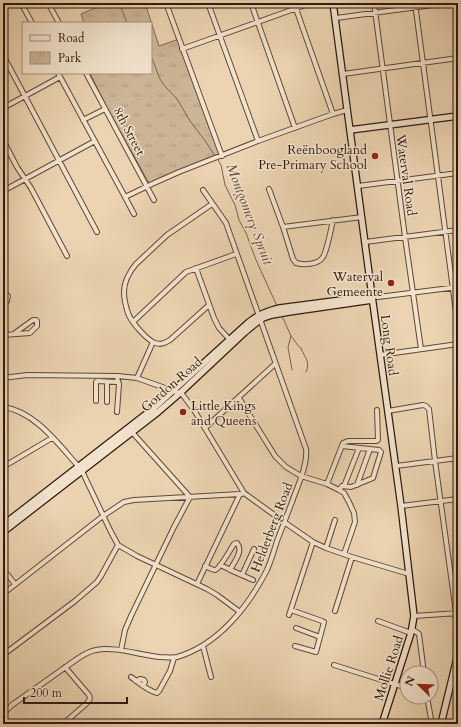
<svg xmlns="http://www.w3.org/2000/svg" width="461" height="727" font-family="Cardo,serif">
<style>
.park{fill:url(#park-tufts);stroke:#7d6652}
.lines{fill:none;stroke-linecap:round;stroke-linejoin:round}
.stream{stroke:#79634f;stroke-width:1}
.street-casing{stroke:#5e4837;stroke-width:6}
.secondary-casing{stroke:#2e190e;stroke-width:8}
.street{stroke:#f3e3cd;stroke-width:4}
.secondary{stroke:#f3e3cd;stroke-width:5.5}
.poi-dot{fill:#8f2418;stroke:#f3e3cd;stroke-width:1.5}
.labels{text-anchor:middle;stroke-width:3;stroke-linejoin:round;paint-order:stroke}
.street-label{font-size:13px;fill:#2e190e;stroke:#f3e3cd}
.poi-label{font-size:13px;fill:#2e190e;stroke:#f3e3cd;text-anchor:end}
.water-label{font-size:14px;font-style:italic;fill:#604a39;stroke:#f3e3cd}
</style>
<defs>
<pattern id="park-tufts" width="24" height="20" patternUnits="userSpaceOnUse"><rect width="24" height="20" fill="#ccb496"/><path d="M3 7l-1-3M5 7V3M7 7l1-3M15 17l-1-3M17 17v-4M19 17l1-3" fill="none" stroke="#b09a80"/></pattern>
</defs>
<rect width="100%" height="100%" fill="#ecd4b2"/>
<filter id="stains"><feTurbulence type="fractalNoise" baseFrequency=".005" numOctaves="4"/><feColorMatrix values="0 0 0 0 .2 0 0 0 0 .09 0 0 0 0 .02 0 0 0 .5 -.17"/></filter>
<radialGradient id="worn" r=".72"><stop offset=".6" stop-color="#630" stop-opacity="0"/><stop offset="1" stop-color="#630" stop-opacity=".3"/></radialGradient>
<path class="park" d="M102,3H145L159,46L179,39L221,155L149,183L107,108L90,73H151V23H84L81,14L102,5Z"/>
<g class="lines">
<path class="stream" d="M121,3L120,5L127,23
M151,56L160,79L164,85L177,99L190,121L206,142L215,156
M217,158L221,165L225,185L235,205L239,220L246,233L256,260L277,306
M282,316L291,336L288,347L292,370
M291,336C295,340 296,345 301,348C304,357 311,361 306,372"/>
<g class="street-casing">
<path id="street" d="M21,3L32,23
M48,3L59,23
M166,3L222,156
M208,3L258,141
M251,3L295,128
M294,3L333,114
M374,3L405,237L421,349
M415,3L458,327
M455,3L458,23
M336,18L448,3
M182,49L311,3
M3,55L97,232
M58,73L125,197L152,184L179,172L258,141L333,114L347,110
M86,73L154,200
M343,74L458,58
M3,108L60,77
M83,120L105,109
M3,140L17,167L31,188L67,256
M358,186L458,173
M269,189L283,227L293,259L296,263C304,265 318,265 323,257C327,251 331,229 333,220
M3,191L95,141
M125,197L134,214
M283,227L362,217
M365,242L458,230
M196,268L214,318L219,328L231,341
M3,291L8,296L7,301L3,307
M372,296L378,297L458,287
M209,305L170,340C165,343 161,345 155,343C147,340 131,322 128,313C126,307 124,299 124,292C124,282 130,271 136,264L167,235L212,204
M133,322L186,272L236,254
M3,335L30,333L37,326V321L36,320H33L15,333
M380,355L458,344
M3,378L27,375L118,376L137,378L182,394L194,410L244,493L284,522L313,542L326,548L352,557L409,574
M137,378L153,342
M239,398L275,456L286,467L301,476L327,484L339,490L344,493L349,502L354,513L355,522L344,554
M96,401V382L97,381L117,382L118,376
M107,402V382
M3,407C35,411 59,445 79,467L82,471L110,530L118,545L137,556L207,589L217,595L240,612
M388,411L423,405L426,406L429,409L435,461L458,627
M117,412L119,384L118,381
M205,428L275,364
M396,466L458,458
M3,467L52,438
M327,484L343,443L348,441H376L378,440L377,410
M357,485L370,449
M344,486L359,448
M339,490L342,486L351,487L373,478L381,452L379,450L342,446
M401,506L458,499
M326,548L335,520
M205,566C208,567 212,570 215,570C220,569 231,548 234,544L237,543C244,551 234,562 230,570L253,580L220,565
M3,569L15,584
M242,575L254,549
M197,584L240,494H242
M3,594L103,516L124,502L134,500L240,494
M291,610L322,621L324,622L316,652L295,646
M335,611L352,557
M289,615L313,542
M414,616L458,613
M378,621L411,633
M296,628L320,637
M412,629L419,634L424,673
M203,646L211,677
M121,650L125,630L131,616L174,527L190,497L131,431
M3,655L75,601L97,582L101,576L118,545
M334,665L407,688
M131,677C139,683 148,691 157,693L159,691L170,671L174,658
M136,681L140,679L144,680L145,682L143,686
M427,697L432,724
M3,714L12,705L77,659C83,655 89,651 96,650C114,646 140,655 159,657C165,657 172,658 177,657C218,645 248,607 267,570C271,561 274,551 277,541C282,528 287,515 292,502C297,487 308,465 306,449L226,223L203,190
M63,724L86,704C89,701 91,699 89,695L65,667"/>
</g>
<g class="secondary-casing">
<path id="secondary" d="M333,3L372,296L401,506L414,616L411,633L382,724
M350,130L458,116
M3,525L154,408L249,322C259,314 268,311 280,308L372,296
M3,532L158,412L180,393L245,332L256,323L263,318L272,315L289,312L372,300
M441,724L458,654"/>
</g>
<use href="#street" class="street"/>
<use href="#secondary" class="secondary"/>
</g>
<g class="poi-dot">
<circle cx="375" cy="156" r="4"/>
<circle cx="391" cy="283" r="4"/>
<circle cx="183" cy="412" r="4"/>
</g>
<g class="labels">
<g class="street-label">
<text transform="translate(130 131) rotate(62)" y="5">8th Street</text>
<text transform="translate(407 175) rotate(82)" y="5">Waterval Road</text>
<text transform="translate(390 345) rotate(82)" y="5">Long Road</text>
<text transform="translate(171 384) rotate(-41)" y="5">Gordon Road</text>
<text transform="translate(271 527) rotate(-69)" y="5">Helderberg Road</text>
<text transform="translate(388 668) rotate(-72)" y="5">Mollie Road</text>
</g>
<g class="poi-label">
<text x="367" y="154">Reënboogland<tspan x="367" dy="15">Pre-Primary School</tspan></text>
<text x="383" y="281">Waterval<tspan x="383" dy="15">Gemeente</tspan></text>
<text x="191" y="410" text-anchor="start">Little Kings<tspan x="191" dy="15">and Queens</tspan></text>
</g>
<g class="water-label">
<text transform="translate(250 214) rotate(69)" y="5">Montgomery Spruit</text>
</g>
</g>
<rect width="461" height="727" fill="none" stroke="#ecd4b2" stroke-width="16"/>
<rect x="4" y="4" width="453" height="719" fill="none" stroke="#2e190e" stroke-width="2"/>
<rect x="8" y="8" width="445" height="711" fill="none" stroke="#2e190e"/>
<rect x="22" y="22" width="130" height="52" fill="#f3e3cd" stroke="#a49281"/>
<rect x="30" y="35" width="20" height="6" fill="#f3e3cd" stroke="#a49281"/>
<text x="58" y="42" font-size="12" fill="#2e190e">Road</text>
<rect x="30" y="52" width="20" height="12" fill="url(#park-tufts)" stroke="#a49281"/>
<text x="58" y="62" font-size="12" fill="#2e190e">Park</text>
<g transform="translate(419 685) rotate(293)"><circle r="19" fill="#f3e3cd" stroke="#a49281"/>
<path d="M0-3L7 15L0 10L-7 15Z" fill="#8f2418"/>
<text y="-6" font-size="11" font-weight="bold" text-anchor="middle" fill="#2e190e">N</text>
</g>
<path d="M24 697v6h103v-6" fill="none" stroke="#2e190e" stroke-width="2"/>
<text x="30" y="697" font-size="12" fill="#2e190e" stroke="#f3e3cd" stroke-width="3" paint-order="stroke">200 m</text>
<rect width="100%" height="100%" filter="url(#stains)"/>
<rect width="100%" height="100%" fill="url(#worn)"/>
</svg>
